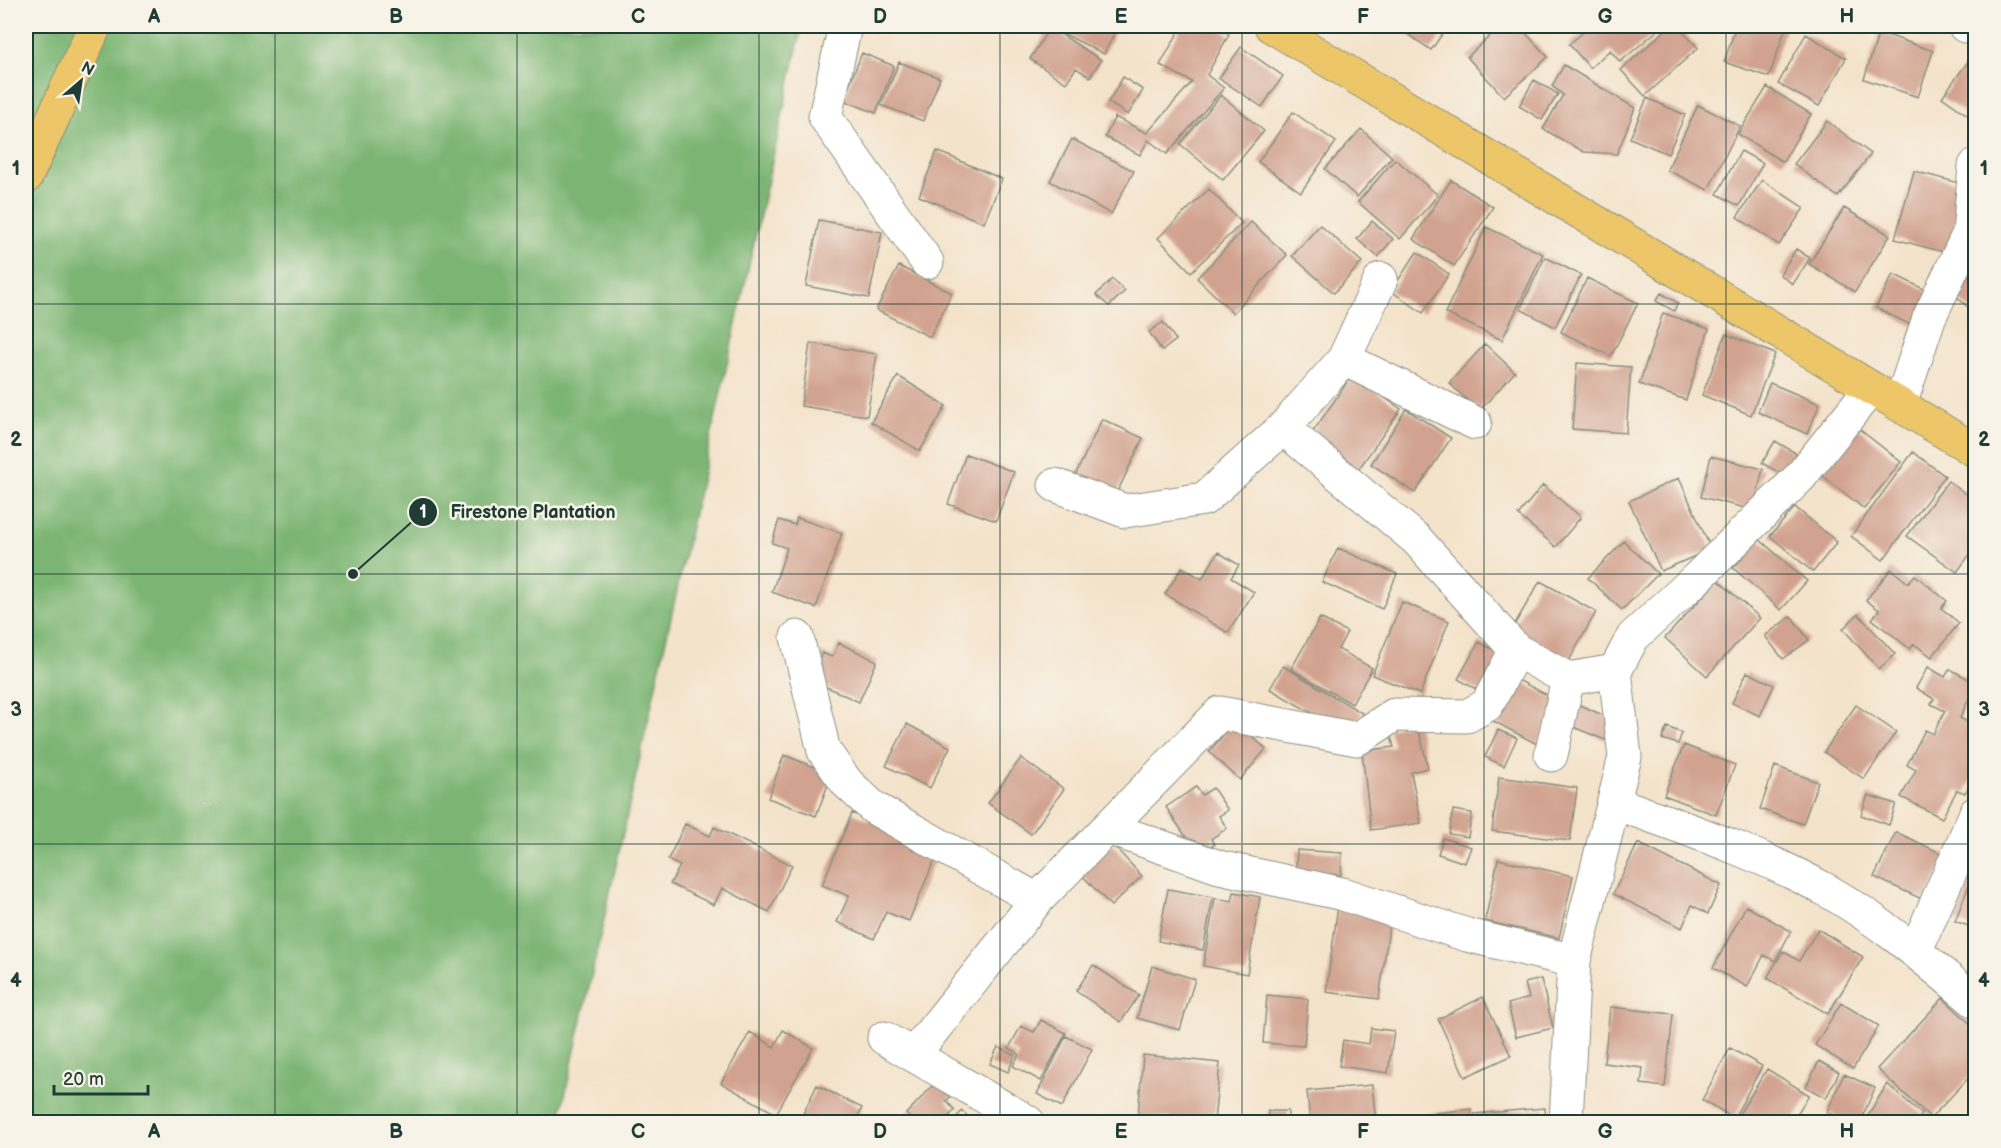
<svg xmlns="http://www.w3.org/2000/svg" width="2001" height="1148" font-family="'Balsamiq Sans',sans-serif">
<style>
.forest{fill:#7cb573;stroke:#4e7954;stroke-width:1.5}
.building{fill:#d1a28f}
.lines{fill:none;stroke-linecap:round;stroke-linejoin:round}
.minor-casing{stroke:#8a9080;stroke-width:35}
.major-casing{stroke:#8a9080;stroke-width:35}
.minor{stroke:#fff;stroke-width:33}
.major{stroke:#ecc669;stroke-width:33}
.grid{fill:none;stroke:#1f3d34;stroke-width:1.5;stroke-opacity:0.55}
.leader{fill:none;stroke:#1f3d34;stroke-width:2}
.callout-dot{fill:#1f3d34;stroke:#f7f3e8;stroke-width:2}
.mark-label{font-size:18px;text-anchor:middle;font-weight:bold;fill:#fff}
.callout-label{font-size:18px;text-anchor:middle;font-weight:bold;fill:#1f3d34;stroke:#f7f3e8;stroke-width:5;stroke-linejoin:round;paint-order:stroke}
.neatline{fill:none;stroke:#1f3d34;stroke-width:2}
.grid-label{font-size:20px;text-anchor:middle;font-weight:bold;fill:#1f3d34}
</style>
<rect width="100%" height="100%" fill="#f7f3e8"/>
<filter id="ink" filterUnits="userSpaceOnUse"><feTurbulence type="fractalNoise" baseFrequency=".0167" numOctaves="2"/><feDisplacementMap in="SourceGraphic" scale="12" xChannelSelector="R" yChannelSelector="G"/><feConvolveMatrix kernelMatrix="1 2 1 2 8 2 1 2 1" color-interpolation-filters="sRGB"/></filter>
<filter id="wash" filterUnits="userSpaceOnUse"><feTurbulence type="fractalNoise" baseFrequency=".008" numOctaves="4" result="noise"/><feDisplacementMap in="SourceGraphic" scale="24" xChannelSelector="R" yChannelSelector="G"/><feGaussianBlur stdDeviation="1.35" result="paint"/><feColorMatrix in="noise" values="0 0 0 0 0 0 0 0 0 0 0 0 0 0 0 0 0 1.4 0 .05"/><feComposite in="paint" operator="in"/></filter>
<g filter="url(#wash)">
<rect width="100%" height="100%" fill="#f4e3cb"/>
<path class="forest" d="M26,26H802L559,1122H26Z"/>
<g id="blocks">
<path class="building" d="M1047,26H1118L1104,54L1050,27L1101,60L1090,77L1076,68L1066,83L1030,59L1050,27Z
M1182,26H1213L1229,34L1207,75L1224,88L1167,154L1148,140L1140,155L1105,137L1115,117L1147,133L1192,82L1160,65Z
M1396,26H1448L1431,50Z
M1501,26H1519L1548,57L1504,97L1467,57Z
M1591,26H1654L1658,30L1620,62L1610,50L1590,68L1569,44Z
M1670,26H1678L1698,48L1645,96L1621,70Z
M1736,26H1771L1785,30L1769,77L1724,62Z
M1879,32L1933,51L1918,97L1864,79Z
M1806,34L1846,58L1819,106L1778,84Z
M1241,47L1283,76L1262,107L1219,78Z
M862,53L894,66L876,113L843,100Z
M1972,56L1976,58V121L1942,97Z
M899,62L940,78L923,121L881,105Z
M1564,65L1635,108L1617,154L1584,152L1543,129L1563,95L1552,86Z
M1123,77L1143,90L1128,115L1108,102Z
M1534,80L1558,94L1542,120L1519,106Z
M1767,87L1811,114L1783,162L1738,134Z
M1221,95L1264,131L1223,180L1180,144Z
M1647,98L1685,115L1668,154L1630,138Z
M1698,105L1740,126L1708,190L1667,170Z
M1293,112L1336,142L1301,192L1258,162Z
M1827,121L1871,154L1838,197L1794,164Z
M1361,129L1392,157L1357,197L1325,169Z
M1072,139L1134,171L1111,214L1050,181Z
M937,151L1002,179L984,223L919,196Z
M1741,151L1763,163L1739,206L1717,194Z
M1395,159L1438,195L1400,239L1358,202Z
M1914,171L1966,185L1947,253L1895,239Z
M1451,180L1493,207L1454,266L1413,239Z
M1762,180L1804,208L1779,245L1737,217Z
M1209,189L1242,223L1191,272L1158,238Z
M1844,208L1890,235L1855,292L1809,264Z
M819,220L882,232L869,298L806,286Z
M1372,221L1393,239L1378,257L1357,239Z
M1251,222L1287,255L1233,313L1197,278Z
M1320,225L1362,262L1334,293L1292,256Z
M1486,227L1543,254L1502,340L1445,313Z
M1796,249L1810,258L1793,284L1780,275Z
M1417,252L1449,274L1423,313L1391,291Z
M1545,257L1581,275L1555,327L1520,309Z
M899,266L952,293L930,337L876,310Z
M1976,269V315L1953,293Z
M1893,274L1934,294L1917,328L1876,308Z
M1587,278L1638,303L1611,356L1561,332Z
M1112,279L1125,291L1109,306L1096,295Z
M1661,293L1678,303L1674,311L1656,301Z
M1663,313L1709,329L1686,400L1639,384Z
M1163,322L1176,340L1162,351L1149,332Z
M1726,334L1775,354L1751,415L1702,395Z
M810,343L877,354L867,416L801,406Z
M1485,344L1515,372L1479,411L1449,383Z
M1577,363L1631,367L1626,433L1572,429Z
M1352,375L1401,409L1358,470L1310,436Z
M898,376L946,406L920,451L871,422Z
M1770,383L1820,404L1807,434L1758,412Z
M1406,409L1451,438L1415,493L1371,464Z
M1102,419L1143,438L1115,497L1074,478Z
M1854,425L1901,462L1864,509L1817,471Z
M1775,441L1799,455L1787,477L1762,463Z
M1913,452L1945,476L1883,560L1851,536Z
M966,454L1014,472L996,521L948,504Z
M1711,456L1763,469L1753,510L1701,497Z
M1679,478L1711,549L1661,571L1629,501Z
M1948,481L1976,501V546L1957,572L1907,536Z
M1543,485L1581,517L1556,547L1518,515Z
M1795,507L1837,542L1813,572L1770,536Z
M797,518L842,533L816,608L772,592L787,548L772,543L779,520L795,525Z
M1759,539L1807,581L1781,610L1733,568Z
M1624,541L1658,574L1622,610L1588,578Z
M1338,548L1397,574L1382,609L1322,582Z
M1218,552L1239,565L1231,578L1254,592L1228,633L1165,594L1182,567L1202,579Z
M1891,569L1908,583L1915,575L1947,601L1941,608L1959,623L1932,657L1914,644L1910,649L1872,619L1879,610L1866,600Z
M1718,580L1760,618L1707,676L1665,638Z
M1540,581L1596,612L1566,666L1509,634Z
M1402,602L1449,621L1420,694L1372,675Z
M1858,614L1895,654L1879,669L1843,629Z
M1791,616L1809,640L1783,659L1765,636Z
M1320,618L1347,632L1338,649L1372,668L1352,704L1291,669Z
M1479,642L1501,654L1481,692L1458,679Z
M839,643L877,661L859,702L820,684L812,676L822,653L832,657Z
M1283,666L1362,713L1350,735L1270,689Z
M1928,667L1945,677L1950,669L1976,683L1960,718L1976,727V772L1965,793L1957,790L1942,818L1901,797L1916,770L1907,765L1925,730L1933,734L1945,711L1931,704L1934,699L1916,688Z
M1747,672L1774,685L1760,716L1732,703Z
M1512,677L1559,701L1537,744L1491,720Z
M1575,703L1614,720L1605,740L1566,724Z
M1856,705L1896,732L1864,779L1824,752Z
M1235,721L1266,749L1240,780L1209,752Z
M1417,722L1428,768L1411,772L1421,823L1371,830L1362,751L1394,747L1389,729Z
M907,724L950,747L930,788L886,766Z
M1667,727L1682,733L1678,744L1662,739Z
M1498,730L1517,738L1504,766L1485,757Z
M1684,745L1735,765L1716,815L1664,795Z
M784,755L832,774L816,816L768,798Z
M1021,758L1064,789L1031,834L988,803Z
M1775,766L1818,782L1803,824L1760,809Z
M1499,777L1577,788L1570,841L1492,831Z
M1196,787L1202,795L1213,788L1228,810L1219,816L1227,828L1211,839L1215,844L1198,855L1166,807Z
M1868,795L1896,804L1889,825L1861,815Z
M1453,810L1472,813L1468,837L1449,834Z
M852,813L939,849L909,921L886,912L874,939L837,922L849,896L822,885Z
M685,824L710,836L714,827L792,865L769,912L722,888L714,905L670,884L680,866L668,860Z
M1896,832L1947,856L1926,901L1874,877Z
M1443,838L1471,847L1465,863L1438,854Z
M1638,843L1721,885L1708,914L1692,905L1682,928L1613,894Z
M1112,844L1142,876L1111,906L1080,873Z
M1297,850L1342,853L1341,875L1296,871Z
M1498,859L1573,876L1559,938L1485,921Z
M1971,880L1976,881V929L1955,921Z
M1168,889L1213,897L1203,950L1158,941Z
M1234,892L1260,897L1247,974L1203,966L1215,898L1232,901Z
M1338,906L1391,913L1379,999L1326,992Z
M1746,906L1791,931L1775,961L1764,955L1747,987L1713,968Z
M1818,929L1863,957L1828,1014L1767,978L1783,951L1799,961Z
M1093,965L1139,995L1121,1022L1076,991Z
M1152,966L1195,979L1180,1030L1137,1018Z
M1541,979L1553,1028L1516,1037L1508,1004L1529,998L1525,983Z
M1267,995L1308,999L1304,1046L1263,1043Z
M1483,997L1511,1056L1465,1077L1438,1019Z
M1943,998L1976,1029V1070L1931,1118L1877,1069Z
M1841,1003L1879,1026L1853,1069L1815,1045Z
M1610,1007L1673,1014L1665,1087L1641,1084L1643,1068L1604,1063Z
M1041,1020L1066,1033L1041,1081L1013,1066L1019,1054L1009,1048L1021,1026L1034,1032Z
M1371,1028L1394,1031L1388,1073L1339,1066L1343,1040L1369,1044Z
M783,1030L813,1048L776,1114L721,1083L750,1032L774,1047Z
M1066,1036L1092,1049L1062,1107L1037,1094Z
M998,1047L1015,1055L1008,1072L990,1064Z
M1730,1048L1762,1066L1734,1118L1702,1100Z
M1143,1055L1220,1063L1214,1122L1138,1116Z
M1819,1061L1839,1072L1826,1098L1806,1087Z
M1767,1069L1809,1095L1792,1122H1734Z
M1844,1074L1875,1088L1860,1122H1851L1827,1112Z
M938,1080L953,1094L946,1101L955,1110L943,1122H915L906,1114Z
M1887,1084L1922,1114L1916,1122H1864Z
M817,1085L862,1108L855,1122H799Z
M1372,1085L1376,1122H1310L1307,1091Z
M1545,1108L1546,1122H1475L1474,1114Z
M1471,1109L1472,1122H1419L1418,1115Z
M962,1111L974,1122H952Z
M1268,1111H1288V1122H1268Z"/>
</g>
</g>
<g filter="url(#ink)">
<use href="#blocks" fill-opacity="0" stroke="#8a9080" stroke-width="1.5"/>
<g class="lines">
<g class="minor-casing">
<path id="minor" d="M845,26L825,117L927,262
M1965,26L1976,29
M1344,359L1475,423
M1900,405L1929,318L1969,233L1975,166
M1283,428L1416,539L1516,650L1568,679L1615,671
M1055,485L1125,511L1204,499L1283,428L1344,359L1381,279
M797,637L824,751L847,783L874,808L1037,900
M1551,755L1568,679
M1615,803C1687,829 1759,853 1826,890C1880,920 1928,962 1976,1002
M1108,828L1219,867L1343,894L1467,935L1574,961
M1915,952L1976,813
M884,1038L1028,1122
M913,1055L1037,900L1220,713L1357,739L1394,715L1467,716L1487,705L1516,650
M1566,1122L1574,961L1625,757L1615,671L1633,637L1696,579L1800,477L1871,388"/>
</g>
<g class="major-casing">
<path id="major" d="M1271,26L1976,451
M26,177L95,26"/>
</g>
<use href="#minor" class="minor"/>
<use href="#major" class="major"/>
</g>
</g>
<path class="grid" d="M275,26V1122M517,26V1122M759,26V1122M1000,26V1122M1242,26V1122M1484,26V1122M1726,26V1122M26,304H1976M26,574H1976M26,844H1976"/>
<path class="leader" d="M353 574L423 512"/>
<g class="callout-dot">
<circle cx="353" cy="574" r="6"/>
<circle cx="423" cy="512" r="15"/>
</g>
<g class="mark-label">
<text x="423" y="518">1</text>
</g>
<g class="callout-label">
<text x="533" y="518">Firestone Plantation</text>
</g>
<rect width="2001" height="1148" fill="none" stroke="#f7f3e8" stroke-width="66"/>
<g transform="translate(81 81) rotate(29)" stroke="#f7f3e8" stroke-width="4.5" paint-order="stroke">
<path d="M0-4.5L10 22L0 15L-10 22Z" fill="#1f3d34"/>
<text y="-9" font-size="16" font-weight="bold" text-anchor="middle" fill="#1f3d34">N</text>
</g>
<path d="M54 1085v9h94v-9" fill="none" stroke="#1f3d34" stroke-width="3"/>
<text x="63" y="1085" font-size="18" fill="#1f3d34" stroke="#f7f3e8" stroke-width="4.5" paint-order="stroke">20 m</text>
<rect x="33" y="33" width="1935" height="1082" class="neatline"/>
<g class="grid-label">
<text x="154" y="23">A</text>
<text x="396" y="23">B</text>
<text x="638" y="23">C</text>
<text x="880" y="23">D</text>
<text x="1121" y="23">E</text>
<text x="1363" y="23">F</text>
<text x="1605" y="23">G</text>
<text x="1847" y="23">H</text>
<text x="16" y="175">1</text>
<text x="1984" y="175">1</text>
<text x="16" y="446">2</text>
<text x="1984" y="446">2</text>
<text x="16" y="716">3</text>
<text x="1984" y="716">3</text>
<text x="16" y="987">4</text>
<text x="1984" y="987">4</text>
<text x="154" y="1138">A</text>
<text x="396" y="1138">B</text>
<text x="638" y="1138">C</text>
<text x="880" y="1138">D</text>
<text x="1121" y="1138">E</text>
<text x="1363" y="1138">F</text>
<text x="1605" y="1138">G</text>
<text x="1847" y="1138">H</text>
</g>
</svg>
